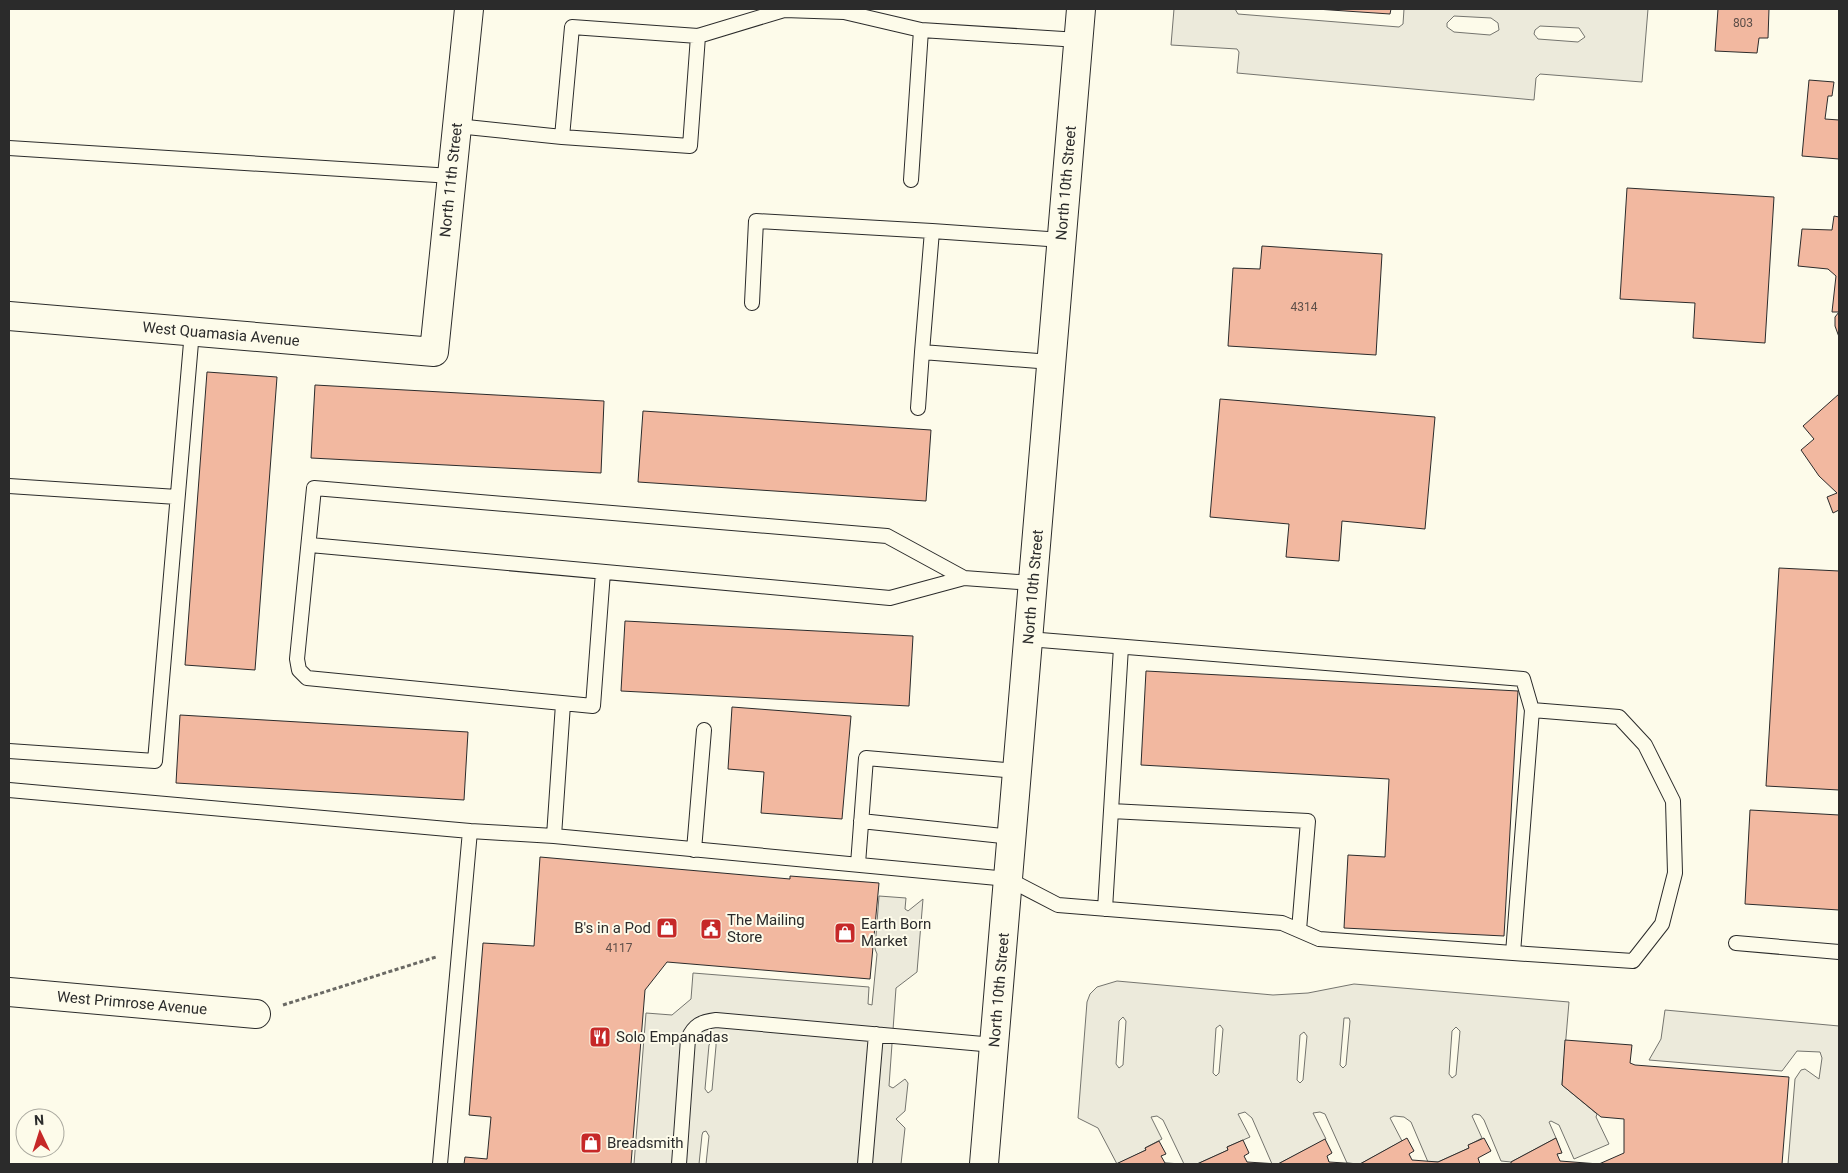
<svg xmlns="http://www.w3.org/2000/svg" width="1848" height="1173" font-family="Roboto,sans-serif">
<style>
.parking{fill:#eceadb;stroke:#74746e;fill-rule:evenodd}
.building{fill:#f2b8a0;stroke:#2b2b2b}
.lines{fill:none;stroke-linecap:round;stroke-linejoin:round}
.lane-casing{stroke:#2b2b2b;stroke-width:16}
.street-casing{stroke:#2b2b2b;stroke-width:30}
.primary-casing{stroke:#2b2b2b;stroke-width:30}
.path{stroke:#6a6964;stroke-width:3;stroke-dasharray:4 2.5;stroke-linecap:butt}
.lane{stroke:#fdfbea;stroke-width:14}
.street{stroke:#fdfbea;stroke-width:28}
.primary{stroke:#fdfbea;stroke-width:28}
.labels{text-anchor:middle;stroke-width:4;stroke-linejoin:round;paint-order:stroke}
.number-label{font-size:12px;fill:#5d4e48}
.street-label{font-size:15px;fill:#2b2b2b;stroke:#fdfbea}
.poi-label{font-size:15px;fill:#2b2b2b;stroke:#fdfbea;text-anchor:start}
</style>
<rect width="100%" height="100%" fill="#fdfbea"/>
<path class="parking" d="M1174,9H1235L1238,14L1399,27L1403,24L1404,9H1648L1642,82L1540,74L1536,78L1534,100L1237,73L1239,52L1237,49L1171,45ZM1454,16L1491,18L1498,23L1499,30L1490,35L1454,32L1447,27V23ZM1540,26L1579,28L1585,37L1578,42L1538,39L1534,34L1535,30Z
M879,896L906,898L905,909L908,911L923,899L917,972L896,988L889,1086L893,1088L905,1079L908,1083L905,1111L896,1119L905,1128L901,1164H706L709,1136L706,1131L703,1132L702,1135L699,1164H634L646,1013L672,1015L691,999L693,973L869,987L868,1004L872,1005L877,954L875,949ZM712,1041L716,1042V1046L712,1090L708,1093L705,1089L709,1045Z
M1117,981L1273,995L1308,993L1354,984L1569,1002L1562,1085L1597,1114L1596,1117L1609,1144L1574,1159L1559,1125L1551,1121L1549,1122L1556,1138L1511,1162L1501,1161L1484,1120L1480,1115L1475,1114L1472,1116L1482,1138L1469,1145V1148L1438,1162H1428L1411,1122L1404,1117L1394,1116L1390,1118L1402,1141L1360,1164L1347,1163L1325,1114L1320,1112L1313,1113L1326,1139L1278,1164H1272L1252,1118L1245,1112L1238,1114L1250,1137L1227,1147L1228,1150L1197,1164H1184L1163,1120L1157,1116L1151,1117L1162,1139L1145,1148L1146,1150L1117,1164L1098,1128L1078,1118L1087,1002L1090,994L1097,987ZM1123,1017L1126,1021L1123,1065L1119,1068L1116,1064L1119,1021ZM1344,1018H1349L1350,1021L1346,1065L1343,1068L1340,1065ZM1220,1025L1223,1029L1219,1073L1216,1076L1213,1073L1216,1028ZM1456,1027L1460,1031L1456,1075L1452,1078L1449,1074L1452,1031ZM1304,1032L1307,1036L1303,1080L1300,1083L1297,1080L1300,1035Z
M1665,1010L1839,1026V1164H1788L1795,1079L1801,1070L1805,1069L1819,1079L1822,1058L1820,1052L1797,1051L1782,1071L1649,1060L1661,1039Z"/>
<path class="building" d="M1316,9H1391L1390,14Z
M1718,9H1769L1768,38H1759L1757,53L1715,51Z
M1809,80L1834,82L1832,96H1828L1825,119L1839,120V159L1802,156Z
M1627,188L1774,197L1765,343L1693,338L1695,303L1620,299Z
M1834,216L1839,217V337L1835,326V317L1839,312H1832L1836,276L1828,269L1798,266L1802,229L1832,230Z
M1262,246L1382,254L1376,355L1228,346L1233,268L1260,269Z
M207,372L277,377L255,670L185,665Z
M315,385L604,401L601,473L311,458Z
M1839,394V510L1833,513L1827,497L1837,493L1819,476L1801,450L1814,439L1803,426Z
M1220,399L1435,417L1425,529L1342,521L1339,561L1286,557L1289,524L1210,517Z
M643,411L931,430L926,501L638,482Z
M1779,568L1839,571V790L1766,786Z
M625,621L913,636L909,706L621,691Z
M1146,671L1518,691L1504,936L1344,928L1348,855L1385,857L1389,779L1141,765Z
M732,707L851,716L842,819L761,813L764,772L728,769Z
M180,715L468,732L464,800L176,783Z
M1750,810L1839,815V910L1745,904Z
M540,857L790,879V876L879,883L870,979L667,962L645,990L631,1164H464L465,1157L487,1159L491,1117L469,1115L483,943L534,946Z
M1565,1040L1632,1045L1630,1063L1635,1065L1789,1077L1782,1164H1511V1162L1556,1138L1562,1153L1557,1154L1560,1161L1599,1164L1624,1153V1119L1601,1117L1562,1085Z
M1407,1138L1414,1151L1409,1154L1412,1160L1438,1162L1469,1148L1468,1145L1484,1138L1491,1151L1478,1158L1480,1164H1197L1228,1150L1227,1147L1243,1140L1249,1153L1244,1156L1247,1162L1278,1164L1325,1139L1332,1153L1327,1156L1329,1162L1360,1164Z
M1159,1141L1166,1154L1161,1156L1165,1163L1183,1164H1116L1146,1150L1145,1148Z"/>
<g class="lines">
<g class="lane-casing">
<path id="lane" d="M698,36L690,146L562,137L572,27L698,36L784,10L844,12L921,30
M457,126L562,137
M9,148L452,176
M911,180L921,30L1079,40
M752,303L756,221L932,231
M1051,362L922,352L932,231L1062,240
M918,408L922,352
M9,486L177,497
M310,545L890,598L964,578L1033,583
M603,572L593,706L307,678L299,670L297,659L314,488L887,536L964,578
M563,704L554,836L1008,879L1058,905L1282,923L1319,939L1513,953L1532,710L1523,679L1028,639
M9,751L155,761L192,331
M9,790L470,831
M1111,811L1308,821L1299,930
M861,821L1012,837
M694,850L704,730
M858,864L866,758L1017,771
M1105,909L1121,647
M1736,943L1839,952
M1513,953L1633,961L1662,924L1675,873L1673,801L1645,745L1619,717L1532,710
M440,1164L470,831L554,836
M679,1164L688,1039C694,1025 701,1022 716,1020L994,1045
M865,1164L876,1034"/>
</g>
<g class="street-casing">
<path id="street" d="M9,316L434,352L469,9
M9,992L256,1014"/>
</g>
<g class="primary-casing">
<path id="primary" d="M984,1164L1081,9"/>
</g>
<path class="path" d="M283,1005L436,957"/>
<use href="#lane" class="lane"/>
<use href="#street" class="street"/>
<use href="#primary" class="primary"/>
</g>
<defs>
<g id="shop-square" transform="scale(1.125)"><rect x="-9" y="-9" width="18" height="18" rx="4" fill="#c62828" stroke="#fdfbea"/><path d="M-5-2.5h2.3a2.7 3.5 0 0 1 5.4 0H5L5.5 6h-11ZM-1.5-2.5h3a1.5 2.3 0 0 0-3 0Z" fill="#fff"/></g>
<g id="civic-square" transform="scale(1.125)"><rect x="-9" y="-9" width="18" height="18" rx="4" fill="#c62828" stroke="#fdfbea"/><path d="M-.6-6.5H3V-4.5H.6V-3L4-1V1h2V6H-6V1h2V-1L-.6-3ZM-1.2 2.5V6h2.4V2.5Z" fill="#fff"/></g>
<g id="restaurant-square" transform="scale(1.125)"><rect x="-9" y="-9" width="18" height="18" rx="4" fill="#c62828" stroke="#fdfbea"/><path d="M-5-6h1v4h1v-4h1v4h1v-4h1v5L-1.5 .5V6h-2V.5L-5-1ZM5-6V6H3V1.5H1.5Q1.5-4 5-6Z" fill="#fff"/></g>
</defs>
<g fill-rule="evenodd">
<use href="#shop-square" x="667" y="928"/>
<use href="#civic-square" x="711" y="929"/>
<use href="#shop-square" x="845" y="933"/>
<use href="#restaurant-square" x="600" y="1037"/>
<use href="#shop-square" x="591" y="1143"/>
</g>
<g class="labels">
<g class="number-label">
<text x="1743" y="27">803</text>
<text x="1304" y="311">4314</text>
<text x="619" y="952">4117</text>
</g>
<g class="street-label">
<text transform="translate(451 180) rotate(-84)" y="5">North 11th Street</text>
<text transform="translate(1066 183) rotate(-85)" y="5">North 10th Street</text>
<text transform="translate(221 334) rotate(5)" y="5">West Quamasia Avenue</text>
<text transform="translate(1033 587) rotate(-85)" y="5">North 10th Street</text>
<text transform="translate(999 990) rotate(-85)" y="5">North 10th Street</text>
<text transform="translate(132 1003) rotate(5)" y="5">West Primrose Avenue</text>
</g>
<g class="poi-label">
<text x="727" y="925">The Mailing<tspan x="727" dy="17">Store</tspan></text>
<text x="861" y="929">Earth Born<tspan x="861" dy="17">Market</tspan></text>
<text x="651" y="933" text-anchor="end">B's in a Pod</text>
<text x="616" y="1042">Solo Empanadas</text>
<text x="607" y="1148">Breadsmith</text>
</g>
</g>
<rect width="1848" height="1173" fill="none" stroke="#2b2b2b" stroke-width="20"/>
<g transform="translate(40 1133) rotate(356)"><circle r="24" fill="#fdfbea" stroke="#a9a89e"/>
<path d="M0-4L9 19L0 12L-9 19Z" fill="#c62828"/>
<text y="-8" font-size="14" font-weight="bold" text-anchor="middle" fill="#2b2b2b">N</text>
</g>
</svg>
